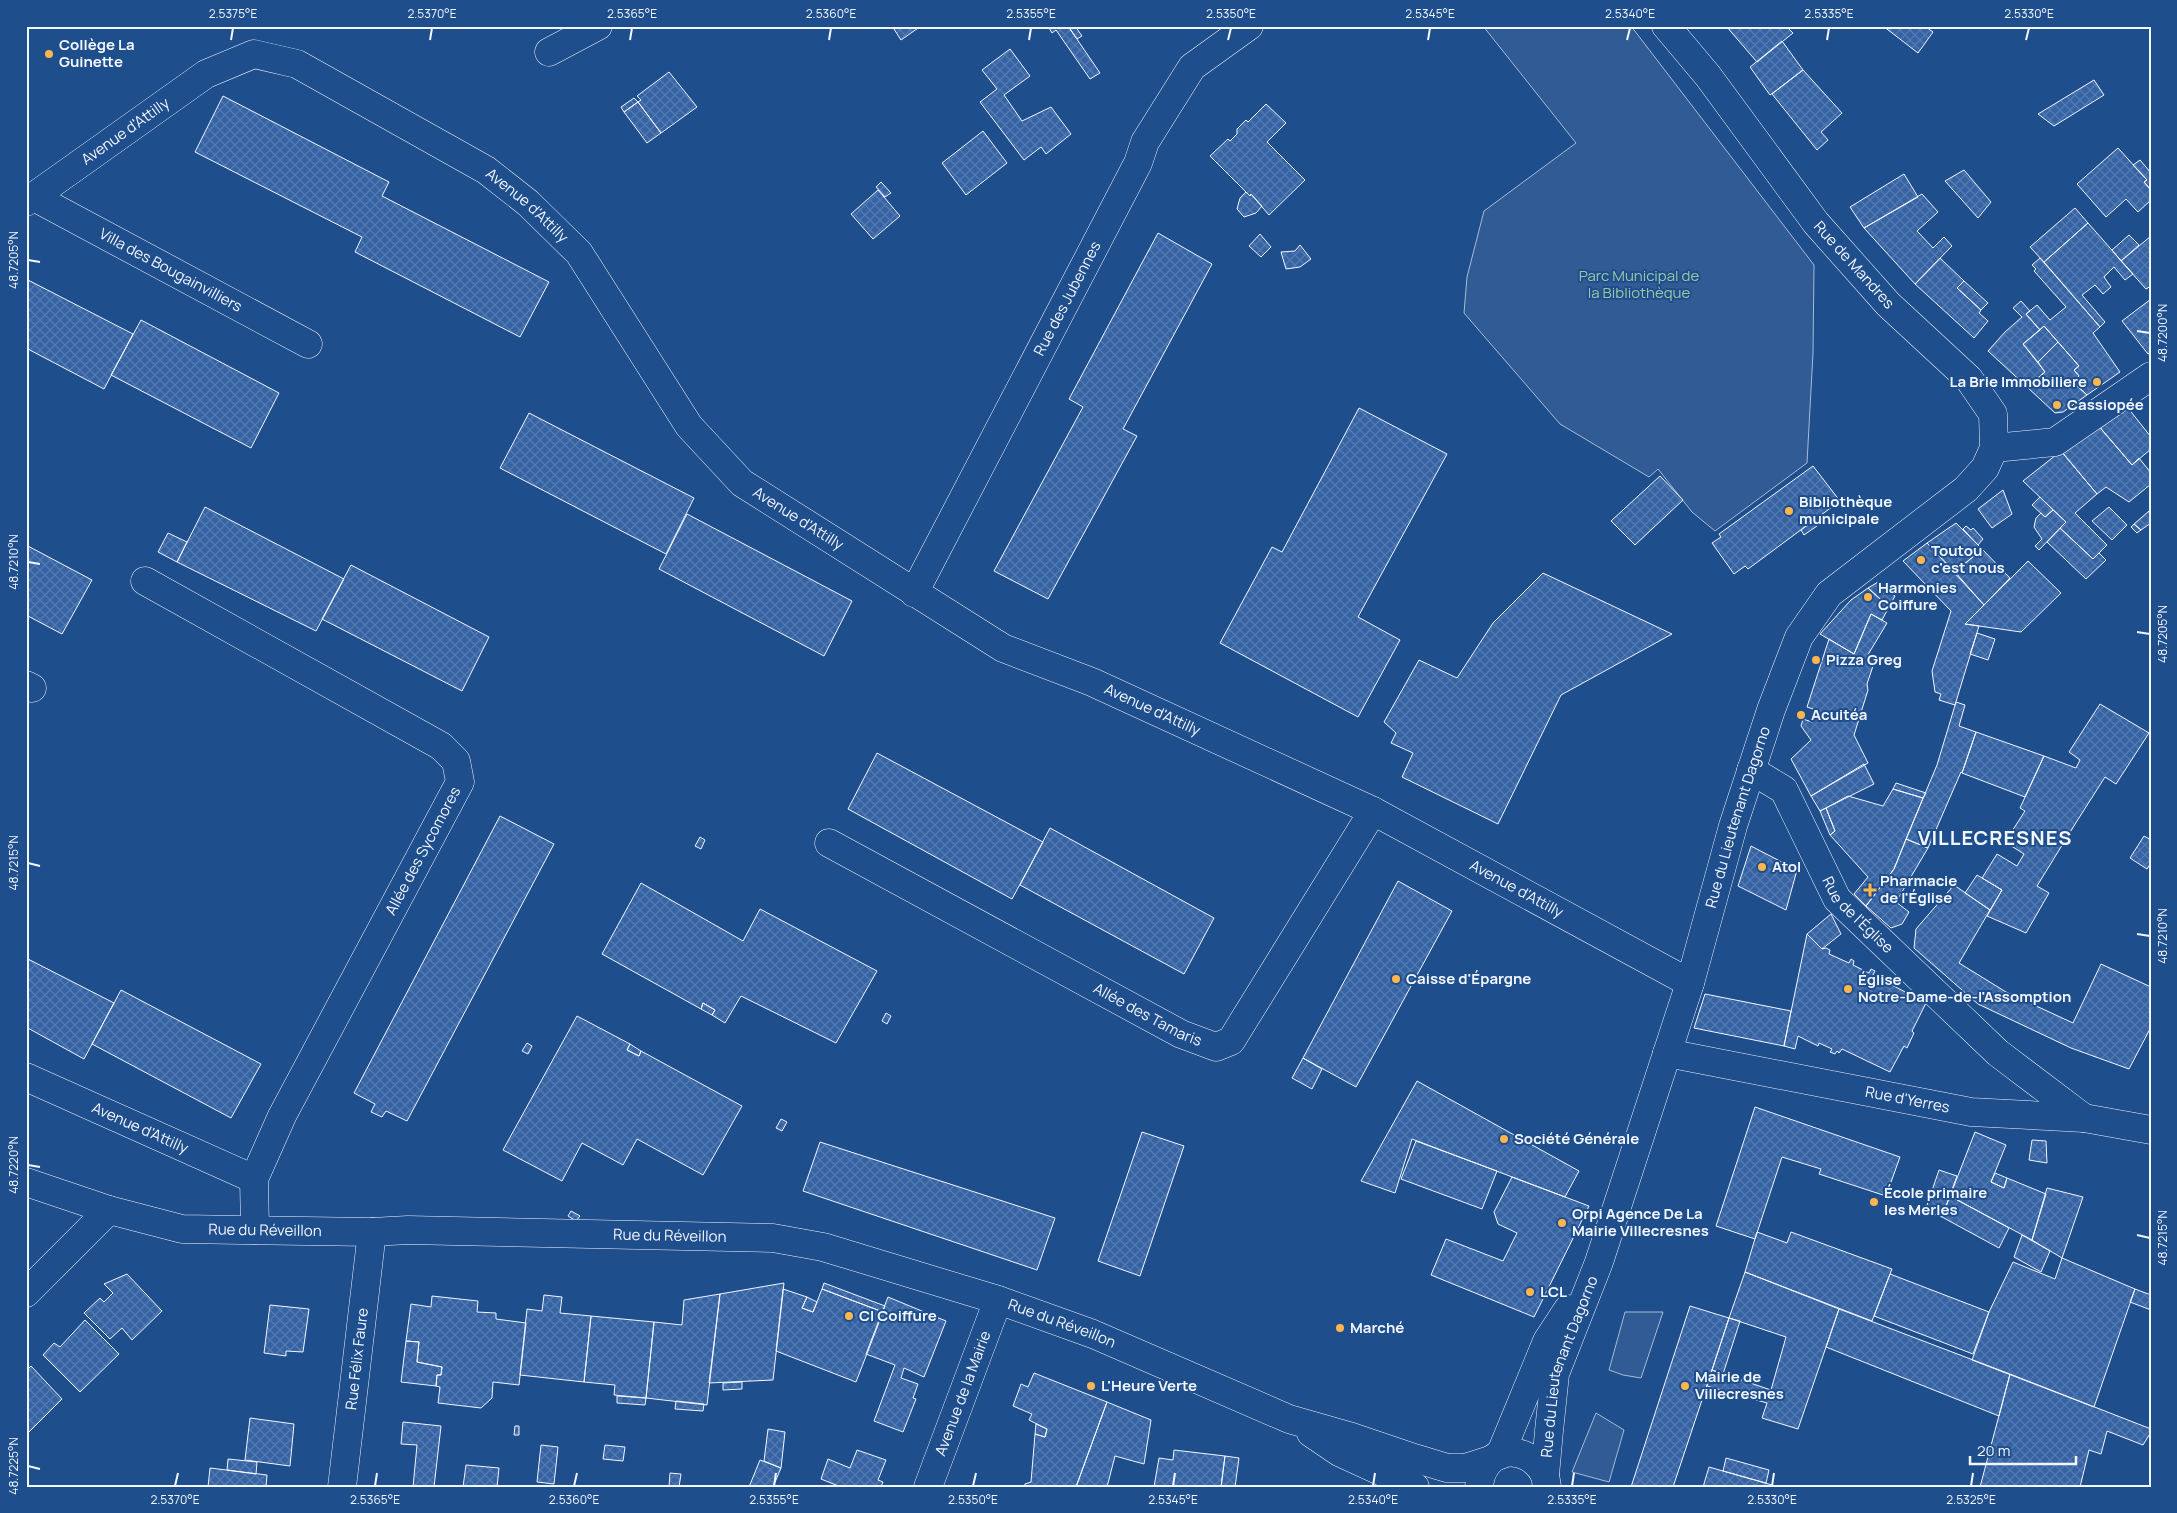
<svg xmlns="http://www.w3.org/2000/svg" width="2177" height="1513" font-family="Manrope,sans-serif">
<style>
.green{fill:#305b95;stroke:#a8bbd7}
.building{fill:url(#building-cross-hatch);stroke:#f2f6ff}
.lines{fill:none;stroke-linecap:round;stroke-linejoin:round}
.minor-casing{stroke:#f2f6ff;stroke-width:29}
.minor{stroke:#1f4e8c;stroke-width:28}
.ticks{fill:none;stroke:#f2f6ff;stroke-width:2}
.poi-dot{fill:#ffb74d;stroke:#1f4e8c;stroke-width:2}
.labels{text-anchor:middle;stroke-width:4;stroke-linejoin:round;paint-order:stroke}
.poi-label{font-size:15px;font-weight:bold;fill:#f2f6ff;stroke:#1f4e8c;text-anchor:start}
.street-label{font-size:15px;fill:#f2f6ff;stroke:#1f4e8c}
.park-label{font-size:15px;fill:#97c8a6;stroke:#1f4e8c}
.district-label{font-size:20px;font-weight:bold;letter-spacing:1px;fill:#f2f6ff;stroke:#1f4e8c}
.neatline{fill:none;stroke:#f2f6ff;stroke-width:2}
.ticks-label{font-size:12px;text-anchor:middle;fill:#f2f6ff}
</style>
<defs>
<pattern id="building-cross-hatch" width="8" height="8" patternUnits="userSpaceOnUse" patternTransform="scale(1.25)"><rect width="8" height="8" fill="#3563a3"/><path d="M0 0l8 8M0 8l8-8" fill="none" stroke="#537ab1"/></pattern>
</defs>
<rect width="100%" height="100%" fill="#1f4e8c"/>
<path class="green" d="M1483,26H1631L1814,265L1813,353L1807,463L1715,531L1692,512L1658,469L1649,477L1560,424L1464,313L1467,277L1484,211L1576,143Z
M1625,1312H1663L1641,1378L1623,1375L1609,1370Z
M1596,1413L1624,1430L1609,1482L1572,1472Z"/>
<path class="building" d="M892,26H921L901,40Z
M1048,26H1068L1100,73L1090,79L1056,30L1052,33Z
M1068,26H1075L1082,36L1077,39Z
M1726,26H1786L1793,33L1757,62Z
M1883,26H1925L1933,32L1918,53Z
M1782,41L1803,70L1770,95L1750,67Z
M1010,49L1030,76L1004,95L1022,121L1051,107L1071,134L1046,154L1041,147L1024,160L980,102L997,89L982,70Z
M1803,70L1842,113L1821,132L1828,140L1817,150L1772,94Z
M669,72L697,107L661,133L638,102L641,100L637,96Z
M2094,80L2104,95L2054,126L2038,114Z
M223,96L389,182L382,196L549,282L520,337L355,252L362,237L195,152Z
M634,98L638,102L624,112L621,107Z
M638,102L661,133L647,143L624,112Z
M1266,104L1286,123L1267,142L1305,180L1269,215L1251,194L1250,196L1210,156L1228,139L1230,141L1237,134V129L1246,120L1248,122Z
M983,131L1007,163L966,195L942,163Z
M2118,148L2147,180L2144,182L2151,190V200L2138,212L2126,199L2106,217L2077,184Z
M2140,160L2151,173V190L2144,182L2147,180L2133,165Z
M1964,170L1991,202L1978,218L1945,181Z
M1904,174L1918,197L1864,228L1850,207Z
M881,182L891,193L885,197L876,187Z
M878,190L900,216L873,239L851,214Z
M1246,192L1250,196L1251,194L1262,206L1256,213L1244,217L1237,209L1240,198Z
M1922,194L1938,212L1917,231L1933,248L1944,237L1952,246L1915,284L1864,228Z
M2075,208L2088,223L2044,262L2030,247Z
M2088,223L2133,274L2125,280L2114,267L2104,277L2111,287L2103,294L2095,285L2082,295L2105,322L2100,327L2044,262Z
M1158,233L1212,264L1123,429L1137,436L1048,599L994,571L1083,407L1069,399Z
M1260,234L1271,247L1261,257L1249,246Z
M2129,235L2139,245L2121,261L2112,250Z
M2151,236V286L2146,289L2121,261Z
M1300,245L1311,259L1300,267L1286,269L1281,252L1295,251Z
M1940,258L1964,281L1957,288L1981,310L1979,313L1988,321L1974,338L1915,284Z
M2040,258L2100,327L2093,333L2120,372L2087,395L2073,382L2079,376L2074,370L2079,366L2044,326L2040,330L2026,314L2037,305L2050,320L2066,307L2034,271L2036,269L2032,265Z
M26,279L133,334L104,389L26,348Z
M1964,281L1988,303L1981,310L1957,288Z
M2151,299V352L2148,354L2122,321Z
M2021,301L2030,311L2026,314L2040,330L2023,344L2045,372L2027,387L1988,351L2005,332L2022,317L2013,308Z
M141,320L279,393L251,448L111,375Z
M2044,326L2058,342L2038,362L2023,344Z
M2058,342L2079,366L2074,370L2079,376L2073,382L2087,395L2063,412L2055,413L2027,387L2045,372L2038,362Z
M2124,403L2151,437V449L2132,465L2097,424Z
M1359,408L1447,454L1358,617L1400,640L1358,717L1220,643L1272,547L1282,552Z
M529,413L694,498L666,554L500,468Z
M2097,424L2132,465L2139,458L2151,473V484L2129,502L2106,487L2097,494L2061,451Z
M2061,451L2097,494L2075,513L2107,545L2093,559L2060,528L2066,522L2023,481Z
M1813,466L1840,501L1748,569L1745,566L1734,574L1712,543L1721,537L1719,534Z
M1660,476L1683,500L1635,545L1611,521Z
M2003,490L2012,514L1992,528L1978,509Z
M2040,497L2053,510L2045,517L2032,505Z
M205,507L344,579L316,631L177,562Z
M2109,507L2127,525L2112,540L2092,521Z
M2053,510L2066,522L2039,550L2035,546L2042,539L2034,527L2036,518L2041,513L2045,517Z
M2149,511L2151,523L2141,530L2134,524Z
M687,514L852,601L824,656L659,569Z
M1814,520L1817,526L1804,535L1801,530Z
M1956,523L1982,549L1955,572L1927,543Z
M2134,524L2141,530L2137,533L2131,527Z
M1966,526L1971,530L1973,528L1983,539L1978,545L1963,529Z
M2060,528L2093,559L2099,553L2106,560L2086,579L2047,542Z
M168,533L187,542L177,562L158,552Z
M1927,543L1984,605L1965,624L1979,626L1955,705L1939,700L1941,694L1935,692L1932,671L1951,611L1903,561Z
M26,545L92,580L62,634L26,615Z
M1982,549L2010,578L1984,605L1955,572Z
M2028,561L2061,593L2021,632L1965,624Z
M351,565L489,637L462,691L322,619Z
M1543,573L1672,634L1561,695L1498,824L1402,777L1413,753L1391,743L1396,733L1384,722L1419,660L1457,678L1493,623Z
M1878,582L1895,596L1889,607L1868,588Z
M1868,588L1889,607L1882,620L1871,614L1854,654L1820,634L1851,600Z
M1871,614L1887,623L1866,658L1874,663L1867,684L1868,690L1854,735L1868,763L1811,796L1791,759L1811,740L1801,726L1803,719L1812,722L1816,710L1807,707L1829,639L1854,654Z
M1977,633L1995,639L1988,660L1970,654Z
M1956,702L1965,705L1959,726L1976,732L1962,773L1961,772L1928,848L1906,839L1937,765Z
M2100,704L2149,733L2116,784L2105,777L2077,821L2037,886L2049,893L2026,933L1987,916L2002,890L1982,878L1997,854L2017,866L2024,854L2005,842L2025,811L2020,808L2044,756L2076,768L2080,760L2069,752Z
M1976,732L2044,756L2025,797L1962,773Z
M877,753L1043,842L1012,899L848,809Z
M1864,764L1874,784L1820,811L1811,796Z
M1896,783L1926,793L1923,798L1893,789Z
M1893,789L1923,798L1894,869L1866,906L1854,894L1868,877L1830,835L1835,831L1826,808L1848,796L1883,806Z
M1826,808L1835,831L1830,835L1820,811Z
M500,816L554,844L407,1121L386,1111L382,1117L371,1112L375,1104L354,1093Z
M1050,828L1214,918L1184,974L1020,885Z
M2144,836L2151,840V863L2147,869L2130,858Z
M700,837L705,840L701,849L695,846Z
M1906,839L1928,848L1896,902L1909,912L1902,924L1891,928L1866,906L1894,869Z
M1751,846L1797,870L1786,910L1738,886Z
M1977,875L2002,890L1990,910L1965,893Z
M1398,881L1452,911L1356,1087L1303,1058Z
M641,883L743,941L760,909L877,971L836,1043L741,996L725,1023L712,1015L715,1010L703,1003L701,1009L602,954Z
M1954,885L1990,910L1959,963L2006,992L2073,1023L2101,964L2151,987V1027L2129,1069L2071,1048L1978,1004L1914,948L1916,929Z
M1831,914L1841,934L1822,949L1807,934Z
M1807,934L1822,949L1826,948L1830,950L1829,954L1849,963L1851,959L1854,961L1853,965L1869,973L1871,969L1875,971L1873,975L1926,1003L1912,1031L1914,1033L1907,1048L1904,1046L1890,1072L1842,1049L1839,1053L1837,1051L1835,1054L1830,1052L1832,1049L1819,1043L1818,1046L1798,1036L1795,1049L1784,1046Z
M26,958L114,1003L84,1059L26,1027Z
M121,990L261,1064L231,1118L92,1044Z
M1705,994L1791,1011L1784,1046L1694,1028Z
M703,1003L715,1010L712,1015L701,1009Z
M886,1013L891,1016L887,1024L882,1021Z
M577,1016L630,1044L627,1050L639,1056L641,1051L742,1106L703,1175L637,1139L623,1165L582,1143L562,1181L503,1150Z
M527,1043L532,1046L528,1054L522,1051Z
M630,1044L641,1051L639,1056L627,1050Z
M1303,1058L1322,1069L1312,1089L1292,1078Z
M1417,1081L1579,1171L1565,1197L1412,1139L1395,1193L1361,1181Z
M1755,1107L1900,1157L1886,1196L1819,1174L1821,1169L1782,1157L1755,1239L1716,1226Z
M781,1119L787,1122L782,1131L776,1128Z
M1142,1132L1184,1146L1140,1276L1098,1261Z
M1975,1132L2006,1145L1991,1182L2004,1188L2007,1178L2046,1194L2032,1240L1950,1196Z
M2032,1140L2046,1141L2047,1163L2029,1160Z
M1416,1141L1497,1171L1482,1209L1401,1179Z
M820,1142L1055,1218L1037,1270L803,1191Z
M1939,1170L1957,1176L1942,1217L1925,1211Z
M1995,1173L2007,1178L2004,1188L1991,1182Z
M1512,1177L1589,1206L1534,1317L1431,1275L1446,1239L1503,1261L1517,1233L1498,1224L1494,1212Z
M2047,1188L2083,1197L2062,1258L2032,1240Z
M1950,1196L2009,1228L1999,1248L1942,1217Z
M571,1211L580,1216L576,1221L568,1216Z
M1757,1232L1787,1243L1791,1232L1892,1269L1872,1321L1745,1272Z
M2022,1235L2050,1251L2041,1272L2014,1257Z
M2062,1258L2135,1289L2094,1407L1972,1360L1989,1312L2013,1262L2055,1279Z
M1745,1272L1839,1309L1798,1429L1762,1418L1767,1403L1707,1386L1712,1370L1771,1390L1786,1337L1729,1318Z
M127,1274L162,1311L132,1340L122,1328L110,1339L84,1313L100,1298L104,1302L113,1293L104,1284Z
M1890,1274L1989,1312L1973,1354L1874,1316Z
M784,1283L773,1380L709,1383L720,1294Z
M824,1283L885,1306L883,1312L822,1289Z
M783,1289L807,1297L802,1308L813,1312L822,1289L883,1312L856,1382L776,1351Z
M2135,1289L2151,1295V1310L2130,1302Z
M720,1294L707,1405L646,1398L654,1322L682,1325L684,1300Z
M544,1295L562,1297L560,1313L591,1316L584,1382L520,1375L527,1309L542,1311Z
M432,1296L478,1301L477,1312L496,1313V1319L526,1323L519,1385L493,1382L492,1398L481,1408L438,1403L440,1387L436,1386L437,1375H441L442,1367L417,1362L419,1342L406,1341L411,1304L431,1307Z
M807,1297L817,1302L813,1312L802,1308Z
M888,1297L946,1321L924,1377L904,1368L901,1378L918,1384L913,1398L916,1399L903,1432L874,1421L895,1365L866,1354Z
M270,1305L309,1309L303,1352L286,1351V1356L264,1353Z
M1690,1306L1729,1318L1712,1370L1673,1487H1631Z
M1839,1309L2010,1374L1999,1416L1826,1347Z
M591,1316L654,1322L646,1398L614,1395L615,1385L584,1382Z
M1729,1318L1740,1321L1723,1374L1712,1370Z
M85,1320L119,1354L80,1392L43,1355L54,1343L60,1347Z
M406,1341L419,1342L417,1362L442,1367L441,1375H437L436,1386L401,1382Z
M31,1366L62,1399L26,1435V1371Z
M1034,1373L1107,1402L1076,1487H1024L1025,1484L1031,1482L1035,1434L1045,1437L1047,1429L1029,1420L1032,1414L1013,1406L1021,1384L1028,1387Z
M2010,1374L2151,1429V1432L2143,1445L2107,1431L2101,1454L2089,1450L2080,1487H1980Z
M742,1382V1389L723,1390V1383Z
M617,1396L646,1398L645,1405L617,1403Z
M676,1401L704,1404L703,1411L675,1409Z
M1107,1402L1151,1420L1144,1464L1115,1456L1107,1487H1076Z
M250,1418L294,1424L290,1466L245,1460Z
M403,1422L441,1426L434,1487H413L417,1445L401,1444Z
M1036,1424L1047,1429L1045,1437L1035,1434Z
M515,1426H519V1435H514Z
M768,1429L785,1432L781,1468L764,1461Z
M541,1445L558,1447L554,1484L537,1482Z
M605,1445L625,1447L623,1461L603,1459Z
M857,1450L886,1460L878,1480L883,1482L881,1487H841L821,1479L828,1459L850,1468Z
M1174,1450L1225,1456L1221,1487H1154L1159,1458L1173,1460Z
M1225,1456L1239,1458L1235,1487H1221Z
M1726,1458L1769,1470L1766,1483L1723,1471Z
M228,1459L257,1462L256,1474L227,1470Z
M760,1460L781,1468L773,1487H749Z
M466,1465L499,1468L497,1487H463Z
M1709,1467L1779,1487H1703Z
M210,1468L267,1475L266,1487H208Z
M670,1473L681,1474L679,1487H669Z"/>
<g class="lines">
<g class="minor-casing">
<g id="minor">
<path d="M549,52L598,26"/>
<path id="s1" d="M34,197L308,344"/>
<path id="s2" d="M26,202L206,74L254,54L297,64L486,170L528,203L579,253L689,426L742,483L1003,648L1092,682L1373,811L1690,983"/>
<path d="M1994,448L2055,442L2151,376"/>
<path d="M145,581L441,746L456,761L460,782L282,1116L254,1179L255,1230"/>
<path id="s3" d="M914,593L1138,163L1145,142L1192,67L1249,26"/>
<path d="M26,685L32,688"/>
<path id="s4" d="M1751,770L1784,790L1837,899L1998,1053L2084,1118"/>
<path id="s5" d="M829,843L1181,1034L1216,1047L1231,1041L1373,811"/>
<path id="s6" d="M1667,1053L1971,1112L2084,1118L2151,1130"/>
<path id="s7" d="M26,1077L254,1179"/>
<path id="s8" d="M26,1182L109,1210L182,1229L372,1232L408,1230L773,1238L823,1247L998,1300L1093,1334L1289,1419L1352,1437L1414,1458L1447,1468H1465L1490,1460"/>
<path d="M26,1293L109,1210"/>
<path d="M1311,1433L1339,1452L1415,1487"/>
<path d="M1500,1455L1547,1341L1568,1309"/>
<path id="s9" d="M342,1487L372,1232"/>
<path id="s10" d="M928,1487L998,1300"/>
<path d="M1479,1487C1482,1446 1527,1441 1545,1475"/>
<path id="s11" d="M1547,1487L1545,1475L1549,1431L1555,1374L1599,1262L1690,983L1733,826L1771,710L1799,637L1829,594L1966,489L1985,468L1994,448L1993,414L1969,379L1888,304L1816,223L1708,76L1666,26"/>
</g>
</g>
<use href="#minor" class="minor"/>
</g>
<path class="ticks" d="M231,40L233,28M430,40L432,28M630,40L632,28M829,40L831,28M1029,40L1031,28M1228,40L1231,28M1428,40L1430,28M1627,40L1630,28M1827,40L1829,28M2026,40L2029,28M28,260L40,262M2137,331L2150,333M28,562L40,564M2137,632L2150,634M28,863L40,866M2137,934L2150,936M28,1165L40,1167M2137,1235L2150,1238M28,1466L40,1469M175,1486L178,1473M375,1486L377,1473M574,1486L577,1473M774,1486L776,1473M973,1486L976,1473M1173,1486L1175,1473M1373,1486L1375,1473M1572,1486L1574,1473M1772,1486L1774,1473M1971,1486L1973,1473"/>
<g class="poi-dot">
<circle cx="49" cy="54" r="5"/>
<circle cx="2097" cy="382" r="5"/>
<circle cx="2057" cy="405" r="5"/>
<circle cx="1789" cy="511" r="5"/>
<circle cx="1921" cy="560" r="5"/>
<circle cx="1868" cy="597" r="5"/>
<circle cx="1816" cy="660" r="5"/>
<circle cx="1801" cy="715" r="5"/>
<circle cx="1762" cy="867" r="5"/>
<path d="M1867.5 882.5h5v5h5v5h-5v5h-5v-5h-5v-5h5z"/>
<circle cx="1396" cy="979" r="5"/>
<circle cx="1848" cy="989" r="5"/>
<circle cx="1504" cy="1139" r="5"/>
<circle cx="1874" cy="1202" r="5"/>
<circle cx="1562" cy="1223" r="5"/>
<circle cx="1530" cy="1292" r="5"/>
<circle cx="849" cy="1316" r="5"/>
<circle cx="1340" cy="1328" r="5"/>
<circle cx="1091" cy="1386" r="5"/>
<circle cx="1685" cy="1386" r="5"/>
</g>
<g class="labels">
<g class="poi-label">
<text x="59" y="50">Collège La<tspan x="59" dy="17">Guinette</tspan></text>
<text x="2087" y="387" text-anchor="end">La Brie Immobiliere</text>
<text x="2067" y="410">Cassiopée</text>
<text x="1799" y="507">Bibliothèque<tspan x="1799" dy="17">municipale</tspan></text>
<text x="1931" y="556">Toutou<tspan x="1931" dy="17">c'est nous</tspan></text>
<text x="1878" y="593">Harmonies<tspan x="1878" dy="17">Coiffure</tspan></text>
<text x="1826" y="665">Pizza Greg</text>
<text x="1811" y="720">Acuitéa</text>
<text x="1772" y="872">Atol</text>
<text x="1880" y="886">Pharmacie<tspan x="1880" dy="17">de l'Église</tspan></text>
<text x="1406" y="984">Caisse d'Épargne</text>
<text x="1858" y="985">Église<tspan x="1858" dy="17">Notre-Dame-de-l'Assomption</tspan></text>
<text x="1514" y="1144">Société Générale</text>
<text x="1884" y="1198">École primaire<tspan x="1884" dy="17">les Merles</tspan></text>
<text x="1572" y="1219">Orpi Agence De La<tspan x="1572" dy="17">Mairie Villecresnes</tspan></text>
<text x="1540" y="1297">LCL</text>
<text x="859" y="1321">CI Coiffure</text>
<text x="1350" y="1333">Marché</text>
<text x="1695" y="1382">Mairie de<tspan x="1695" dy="17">Villecresnes</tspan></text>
<text x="1101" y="1391">L'Heure Verte</text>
</g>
<g class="street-label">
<text dy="5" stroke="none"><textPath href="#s2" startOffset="122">Avenue d'Attilly</textPath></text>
<text dy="5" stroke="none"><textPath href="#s2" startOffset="588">Avenue d'Attilly</textPath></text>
<text transform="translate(1854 265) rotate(48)" y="5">Rue de Mandres</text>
<text dy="5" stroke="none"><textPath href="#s1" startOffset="155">Villa des Bougainvilliers</textPath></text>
<text dy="5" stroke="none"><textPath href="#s3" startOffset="332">Rue des Jubennes</textPath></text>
<text dy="5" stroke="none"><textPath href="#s2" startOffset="1008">Avenue d'Attilly</textPath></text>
<text dy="5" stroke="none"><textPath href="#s2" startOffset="1412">Avenue d'Attilly</textPath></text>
<text dy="5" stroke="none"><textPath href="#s11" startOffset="700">Rue du Lieutenant Dagorno</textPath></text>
<text transform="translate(423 851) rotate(-62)" y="5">Allée des Sycomores</text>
<text dy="5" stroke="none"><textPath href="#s2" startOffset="1818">Avenue d'Attilly</textPath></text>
<text dy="5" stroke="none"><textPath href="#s4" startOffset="185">Rue de l'Église</textPath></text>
<text dy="5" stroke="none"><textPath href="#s5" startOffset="362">Allée des Tamaris</textPath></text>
<text dy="5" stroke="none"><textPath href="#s6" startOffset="245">Rue d'Yerres</textPath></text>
<text dy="5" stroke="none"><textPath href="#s7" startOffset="125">Avenue d'Attilly</textPath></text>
<text dy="5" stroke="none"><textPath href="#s8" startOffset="246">Rue du Réveillon</textPath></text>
<text dy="5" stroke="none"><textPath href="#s8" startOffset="651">Rue du Réveillon</textPath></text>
<text dy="5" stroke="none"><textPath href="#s8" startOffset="1056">Rue du Réveillon</textPath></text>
<text dy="5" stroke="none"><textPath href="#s9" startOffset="129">Rue Félix Faure</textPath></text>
<text dy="5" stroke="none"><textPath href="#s11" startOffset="124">Rue du Lieutenant Dagorno</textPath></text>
<text dy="5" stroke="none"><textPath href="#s10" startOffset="100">Avenue de la Mairie</textPath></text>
</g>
<g class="park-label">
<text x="1639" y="281">Parc Municipal de<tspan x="1639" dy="17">la Bibliothèque</tspan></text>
</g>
<g class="district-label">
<text x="1995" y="845">VILLECRESNES</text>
</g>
</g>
<rect width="2177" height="1513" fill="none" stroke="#1f4e8c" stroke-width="55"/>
<path d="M1970 1456v8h106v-8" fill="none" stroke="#f2f6ff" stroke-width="2.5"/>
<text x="1977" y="1456" font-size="15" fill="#f2f6ff" stroke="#1f4e8c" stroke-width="4" paint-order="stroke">20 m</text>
<rect x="28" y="28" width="2122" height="1458" class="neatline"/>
<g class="ticks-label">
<text x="233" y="18">2.5375°E</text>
<text x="432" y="18">2.5370°E</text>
<text x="632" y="18">2.5365°E</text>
<text x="831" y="18">2.5360°E</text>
<text x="1031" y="18">2.5355°E</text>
<text x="1231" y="18">2.5350°E</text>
<text x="1430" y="18">2.5345°E</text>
<text x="1630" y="18">2.5340°E</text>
<text x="1829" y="18">2.5335°E</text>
<text x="2029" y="18">2.5330°E</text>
<text transform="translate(14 260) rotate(-90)" y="4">48.7205°N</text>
<text transform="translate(2163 333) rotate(-90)" y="4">48.7200°N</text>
<text transform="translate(14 562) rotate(-90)" y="4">48.7210°N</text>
<text transform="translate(2163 634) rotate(-90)" y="4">48.7205°N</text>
<text transform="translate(14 863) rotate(-90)" y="4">48.7215°N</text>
<text transform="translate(2163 936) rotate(-90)" y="4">48.7210°N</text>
<text transform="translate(14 1165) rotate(-90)" y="4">48.7220°N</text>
<text transform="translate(2163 1238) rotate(-90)" y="4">48.7215°N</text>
<text transform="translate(14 1466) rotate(-90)" y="4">48.7225°N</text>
<text x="175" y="1504">2.5370°E</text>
<text x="375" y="1504">2.5365°E</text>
<text x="574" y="1504">2.5360°E</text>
<text x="774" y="1504">2.5355°E</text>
<text x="973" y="1504">2.5350°E</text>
<text x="1173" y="1504">2.5345°E</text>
<text x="1373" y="1504">2.5340°E</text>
<text x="1572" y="1504">2.5335°E</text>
<text x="1772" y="1504">2.5330°E</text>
<text x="1971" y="1504">2.5325°E</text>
</g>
</svg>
